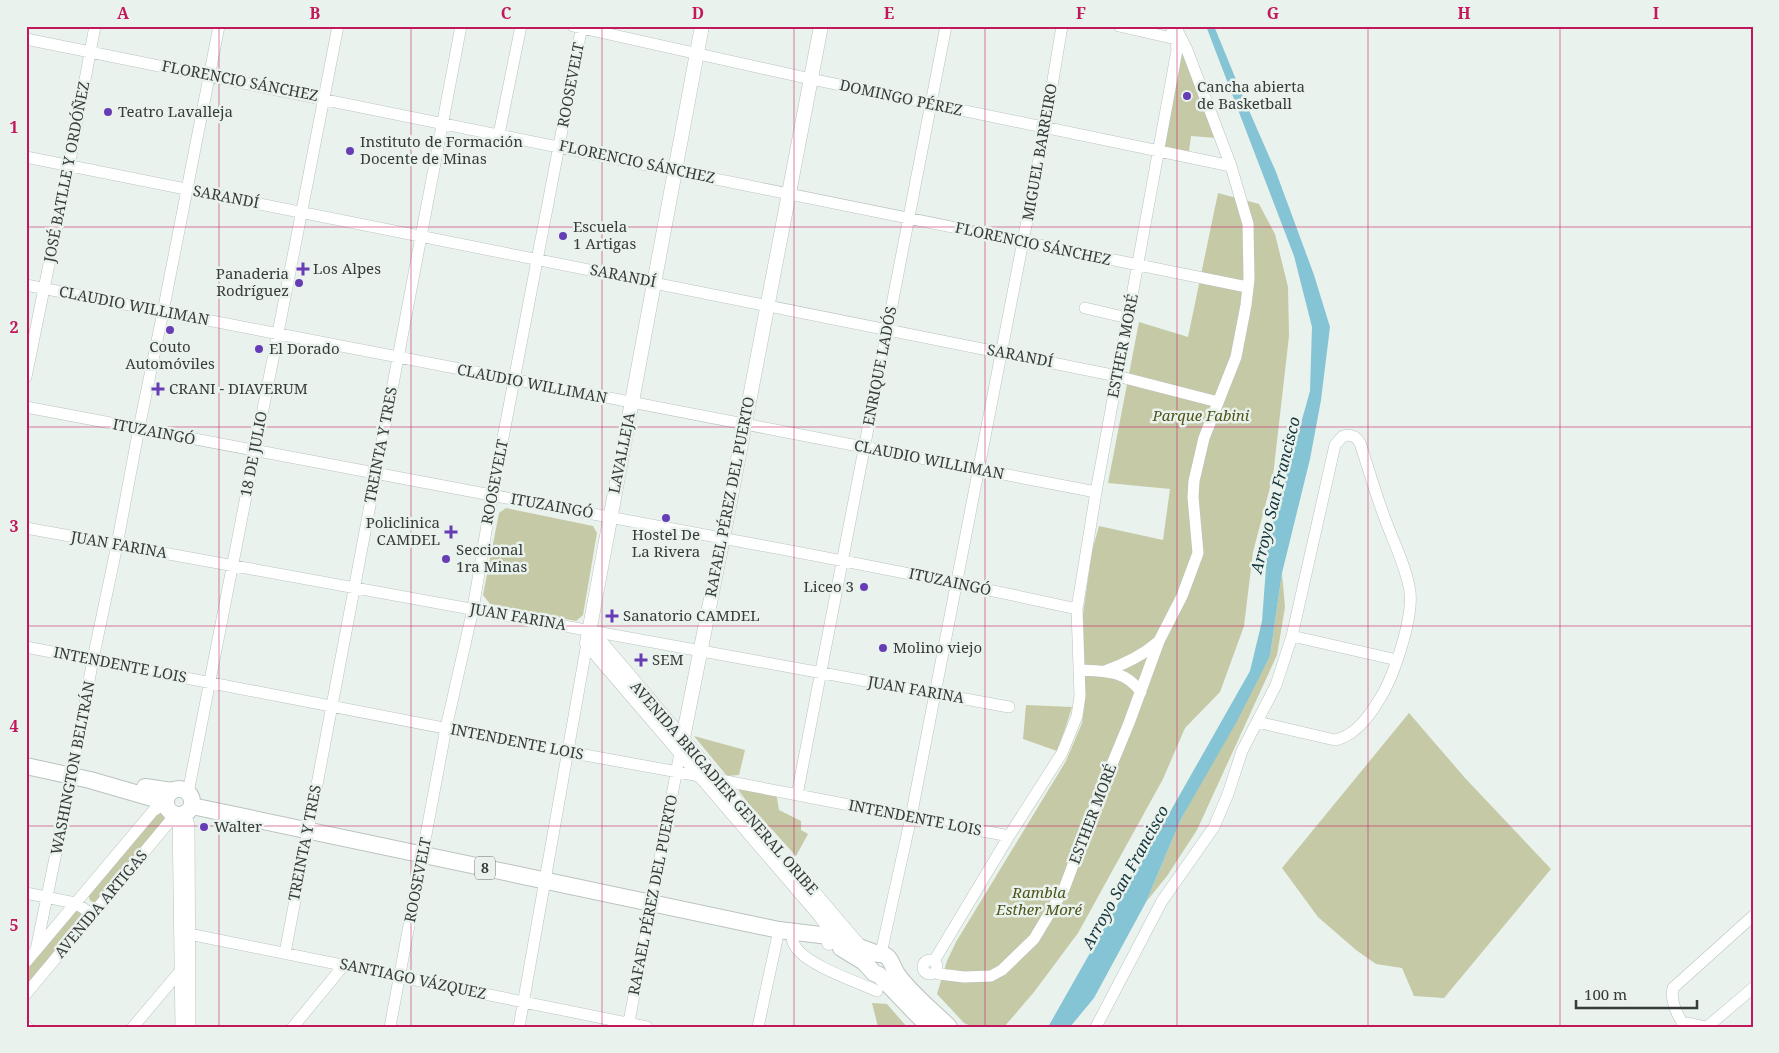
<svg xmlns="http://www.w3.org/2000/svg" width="1779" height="1053" font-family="'Noto Serif',serif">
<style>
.green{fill:#c5c9a6}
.water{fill:#84c4d5}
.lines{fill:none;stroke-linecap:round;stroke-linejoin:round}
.minor-casing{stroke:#bac3be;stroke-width:12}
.major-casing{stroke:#bac3be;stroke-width:15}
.highway-casing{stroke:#bac3be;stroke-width:18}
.minor{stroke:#fff;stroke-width:11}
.major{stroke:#fff;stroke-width:14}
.highway{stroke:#fff;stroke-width:16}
.grid{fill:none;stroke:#c2185b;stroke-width:1;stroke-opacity:0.55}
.poi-dot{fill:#663db5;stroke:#e9f2ed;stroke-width:2}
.labels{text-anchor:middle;stroke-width:5;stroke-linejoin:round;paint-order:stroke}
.shield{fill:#e9f2ed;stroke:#6c726f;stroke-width:1}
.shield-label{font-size:14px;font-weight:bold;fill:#373b39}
.street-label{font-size:15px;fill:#373b39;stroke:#e9f2ed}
.poi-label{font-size:15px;fill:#373b39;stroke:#e9f2ed;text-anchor:start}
.park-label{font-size:15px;font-style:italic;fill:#505419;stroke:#e9f2ed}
.water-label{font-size:16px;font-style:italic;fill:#14343c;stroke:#e9f2ed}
.neatline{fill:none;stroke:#c2185b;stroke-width:2}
.grid-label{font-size:16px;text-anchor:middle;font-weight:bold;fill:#c2185b}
</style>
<rect width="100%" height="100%" fill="#e9f2ed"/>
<path class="green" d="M1181,45L1216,138L1191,136L1189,151L1165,148L1164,141Z
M1218,193L1259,204L1275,234L1288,287L1289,336L1273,476L1253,552L1244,626L1220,692L1185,728L1163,779L1078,933L1034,992L1004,1027H973L964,1023L937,994L947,961L956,942L1066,761L1082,723L1085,698L1083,614L1092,551L1099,526L1163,540L1170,489L1108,483L1139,322L1188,337Z
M506,508L593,526L597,533L583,615L576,621L490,604L483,595L499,513Z
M1282,573L1285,607L1277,655L1197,830L1167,876L1146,902L1181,819L1270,656Z
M1026,705L1072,707L1066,726L1057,751L1023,739Z
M1409,713L1465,778L1551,869L1444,998L1414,996L1402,968L1376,964L1356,950L1318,917L1282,868Z
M694,736L745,750L739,775L727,776Z
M740,789L776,793L779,810L801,821V830L808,834L796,856L748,803L739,791Z
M157,813H161L165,820L98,903H93L90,900L88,895Z
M76,909L82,912V918L26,986V966Z
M872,1003L887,1004L907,1027H878Z"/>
<path class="water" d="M1206,26H1214L1244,99L1276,172L1314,275L1330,327L1321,400L1310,459L1282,573L1270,656L1236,723L1181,819L1146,902L1094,998L1070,1027H1048L1250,671L1262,621L1268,541L1310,391L1312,327L1294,256Z"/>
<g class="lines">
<g class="minor-casing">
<path id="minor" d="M573,26L811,79L1231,166
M1119,26L1176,39L1180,37
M26,39L1247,287
M499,134L521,26
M26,157L1117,376L1218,402
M26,285L1096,492
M1085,308L1128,318
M26,377L69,166L95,26
M26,407C181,436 336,466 491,495C687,532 883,566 1077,609
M26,528L1009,707
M1292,636L1397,660
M26,647L568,752L700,776L1009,836
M1079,670C1105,671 1125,670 1141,692
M1105,671C1125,664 1142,656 1158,642
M188,793L338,26
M797,795L946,26
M185,814L189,825L190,1027
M178,815L181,1027
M26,893L75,903L92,914
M180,934H189L647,1027
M792,935C792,939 793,943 795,946C806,965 857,982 877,991
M36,950L72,775L93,659L117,545L139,428L163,312L219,26
M285,953L461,26
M881,953L911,817L1045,128L1062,26
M923 967a7 7 0 1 1 14 0a7 7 0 1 1-14 0Z
M934,961L1009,836L1062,753L1077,716L1080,696L1077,609L1096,492L1177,50L1176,39L1172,32
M26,962L153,811L166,803
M936,971L939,974L964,977L991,976L1002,970L1034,939L1064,889L1098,798L1129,723L1159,641L1182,596L1198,553L1193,497L1194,481L1204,438L1236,357L1246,305L1249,279L1248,224L1231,166L1187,50L1175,26
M26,994L175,815
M1684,1025C1677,1015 1670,1000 1673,988L1753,916
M26,1026L27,1027
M133,1027L181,970H183
M293,1027L344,965
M390,1027L446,728L473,609L492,495L582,26
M519,1027L587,643
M628,1027L680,753
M758,1027L779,930
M1096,1027L1162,901L1214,827L1228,794L1242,751L1276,685L1292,636L1335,445L1343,436C1351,434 1356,436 1360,443C1368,467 1375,492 1384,516C1392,539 1407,568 1410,592C1413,619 1394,677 1379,700C1369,717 1355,736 1335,740L1257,722
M1682,1027L1688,1023L1706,1027
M1707,1027L1753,988"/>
</g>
<g class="major-casing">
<path id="major" d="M702,26L587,643L820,915L829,927V943
M590,630L743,810
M680,753L723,538L821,26
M796,872L859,946"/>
</g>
<g class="highway-casing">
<path id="highway" d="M26,766L90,780L166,802
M145,787L172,791
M166 802a13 13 0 1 1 26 0a13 13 0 1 1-26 0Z
M192,806L779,930L829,936L878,954C891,953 891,965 897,974C911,994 932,1010 949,1027
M841,948L864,962L874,973L879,975L929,1027"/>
</g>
<use href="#minor" class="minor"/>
<use href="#major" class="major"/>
<use href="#highway" class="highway"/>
</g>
<path class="grid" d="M219,26V1027M411,26V1027M602,26V1027M794,26V1027M985,26V1027M1177,26V1027M1368,26V1027M1560,26V1027M26,227H1753M26,427H1753M26,626H1753M26,826H1753"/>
<g class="poi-dot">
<circle cx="1187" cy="96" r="5"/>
<circle cx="108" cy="112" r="5"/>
<circle cx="350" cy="151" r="5"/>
<circle cx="563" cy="236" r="5"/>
<path d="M300.5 261.5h5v5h5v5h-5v5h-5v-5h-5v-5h5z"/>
<circle cx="299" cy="283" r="5"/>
<circle cx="170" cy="330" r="5"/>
<circle cx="259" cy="349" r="5"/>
<path d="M155.5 381.5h5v5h5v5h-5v5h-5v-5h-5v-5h5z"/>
<circle cx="666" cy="518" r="5"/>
<path d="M448.5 524.5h5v5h5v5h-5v5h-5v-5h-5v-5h5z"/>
<circle cx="446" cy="559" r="5"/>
<circle cx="864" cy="587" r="5"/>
<path d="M609.5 608.5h5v5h5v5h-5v5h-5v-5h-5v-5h5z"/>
<circle cx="883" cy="648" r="5"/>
<path d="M638.5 652.5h5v5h5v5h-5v5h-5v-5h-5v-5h5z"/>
<circle cx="204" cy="827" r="5"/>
</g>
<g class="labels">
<rect class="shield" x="475" y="856.5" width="20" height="23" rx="4"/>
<g class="shield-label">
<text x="485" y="873">8</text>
</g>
<g class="street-label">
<text transform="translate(240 81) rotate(11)" y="5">FLORENCIO SÁNCHEZ</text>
<text transform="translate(571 85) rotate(-79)" y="5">ROOSEVELT</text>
<text transform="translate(901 98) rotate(12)" y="5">DOMINGO PÉREZ</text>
<text transform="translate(1040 152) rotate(-80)" y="5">MIGUEL BARREIRO</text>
<text transform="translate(637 162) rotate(12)" y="5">FLORENCIO SÁNCHEZ</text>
<text transform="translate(67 172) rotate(-79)" y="5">JOSÉ BATLLE Y ORDÓÑEZ</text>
<text transform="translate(226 197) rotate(11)" y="5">SARANDÍ</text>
<text transform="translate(1033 244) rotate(12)" y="5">FLORENCIO SÁNCHEZ</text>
<text transform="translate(623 276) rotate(11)" y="5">SARANDÍ</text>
<text transform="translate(134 306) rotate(11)" y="5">CLAUDIO WILLIMAN</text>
<text transform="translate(1123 346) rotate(-79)" y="5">ESTHER MORÉ</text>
<text transform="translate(1020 356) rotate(11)" y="5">SARANDÍ</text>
<text transform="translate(880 366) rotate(-79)" y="5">ENRIQUE LADÓS</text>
<text transform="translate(532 384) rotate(11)" y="5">CLAUDIO WILLIMAN</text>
<text transform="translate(154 432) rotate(11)" y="5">ITUZAINGÓ</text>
<text transform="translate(381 445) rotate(-79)" y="5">TREINTA Y TRES</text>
<text transform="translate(622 453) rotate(-79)" y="5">LAVALLEJA</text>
<text transform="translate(254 454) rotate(-79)" y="5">18 DE JULIO</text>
<text transform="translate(929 460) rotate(11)" y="5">CLAUDIO WILLIMAN</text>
<text transform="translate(495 482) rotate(-79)" y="5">ROOSEVELT</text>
<text transform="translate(730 497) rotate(-79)" y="5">RAFAEL PÉREZ DEL PUERTO</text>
<text transform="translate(552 506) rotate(10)" y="5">ITUZAINGÓ</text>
<text transform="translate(119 545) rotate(10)" y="5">JUAN FARINA</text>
<text transform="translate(950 582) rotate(12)" y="5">ITUZAINGÓ</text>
<text transform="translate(518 617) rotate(10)" y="5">JUAN FARINA</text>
<text transform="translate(120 665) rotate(11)" y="5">INTENDENTE LOIS</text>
<text transform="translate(916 690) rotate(10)" y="5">JUAN FARINA</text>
<text transform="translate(517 742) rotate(11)" y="5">INTENDENTE LOIS</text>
<text transform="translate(73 768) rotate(-79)" y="5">WASHINGTON BELTRÁN</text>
<text transform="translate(724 788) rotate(49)" y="5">AVENIDA BRIGADIER GENERAL ORIBE</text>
<text transform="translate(1093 814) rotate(-69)" y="5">ESTHER MORÉ</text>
<text transform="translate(915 818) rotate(11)" y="5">INTENDENTE LOIS</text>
<text transform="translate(305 843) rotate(-79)" y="5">TREINTA Y TRES</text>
<text transform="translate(418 880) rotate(-79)" y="5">ROOSEVELT</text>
<text transform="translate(653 895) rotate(-79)" y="5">RAFAEL PÉREZ DEL PUERTO</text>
<text transform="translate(101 904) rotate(-50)" y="5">AVENIDA ARTIGAS</text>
<text transform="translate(413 979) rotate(12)" y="5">SANTIAGO VÁZQUEZ</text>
</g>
<g class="poi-label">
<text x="1197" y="92">Cancha abierta<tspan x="1197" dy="17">de Basketball</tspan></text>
<text x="118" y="117">Teatro Lavalleja</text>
<text x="360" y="147">Instituto de Formación<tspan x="360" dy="17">Docente de Minas</tspan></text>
<text x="573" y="232">Escuela<tspan x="573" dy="17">1 Artigas</tspan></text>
<text x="313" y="274">Los Alpes</text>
<text x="289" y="279" text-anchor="end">Panaderia<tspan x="289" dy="17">Rodríguez</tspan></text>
<text x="170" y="352" text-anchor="middle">Couto<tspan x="170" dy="17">Automóviles</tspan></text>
<text x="269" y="354">El Dorado</text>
<text x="169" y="394">CRANI - DIAVERUM</text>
<text x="440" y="528" text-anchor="end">Policlinica<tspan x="440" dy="17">CAMDEL</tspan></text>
<text x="666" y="540" text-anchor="middle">Hostel De<tspan x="666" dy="17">La Rivera</tspan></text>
<text x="456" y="555">Seccional<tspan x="456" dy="17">1ra Minas</tspan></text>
<text x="854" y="592" text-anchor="end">Liceo 3</text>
<text x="623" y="621">Sanatorio CAMDEL</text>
<text x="893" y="653">Molino viejo</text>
<text x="652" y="665">SEM</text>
<text x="214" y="832">Walter</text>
</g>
<g class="park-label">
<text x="1201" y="421">Parque Fabini</text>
<text x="1039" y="898">Rambla<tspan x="1039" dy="17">Esther Moré</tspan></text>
</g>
<g class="water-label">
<text transform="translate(1275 495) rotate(-76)" y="6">Arroyo San Francisco</text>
<text transform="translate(1125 877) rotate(-61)" y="6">Arroyo San Francisco</text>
</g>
</g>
<rect width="1779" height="1053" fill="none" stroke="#e9f2ed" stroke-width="55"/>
<path d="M1576 1000v8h121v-8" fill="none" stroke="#373b39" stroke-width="2.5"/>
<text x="1584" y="1000" font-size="15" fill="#373b39" stroke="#e9f2ed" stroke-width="4" paint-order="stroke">100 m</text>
<rect x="28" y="28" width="1724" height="998" class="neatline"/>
<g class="grid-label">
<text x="123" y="19">A</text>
<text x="315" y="19">B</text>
<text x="506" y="19">C</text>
<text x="698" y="19">D</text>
<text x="889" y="19">E</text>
<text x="1081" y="19">F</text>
<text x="1273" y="19">G</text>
<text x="1464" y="19">H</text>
<text x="1656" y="19">I</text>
<text x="14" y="133">1</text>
<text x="14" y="333">2</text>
<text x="14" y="532">3</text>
<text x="14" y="732">4</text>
<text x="14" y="931">5</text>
</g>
</svg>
